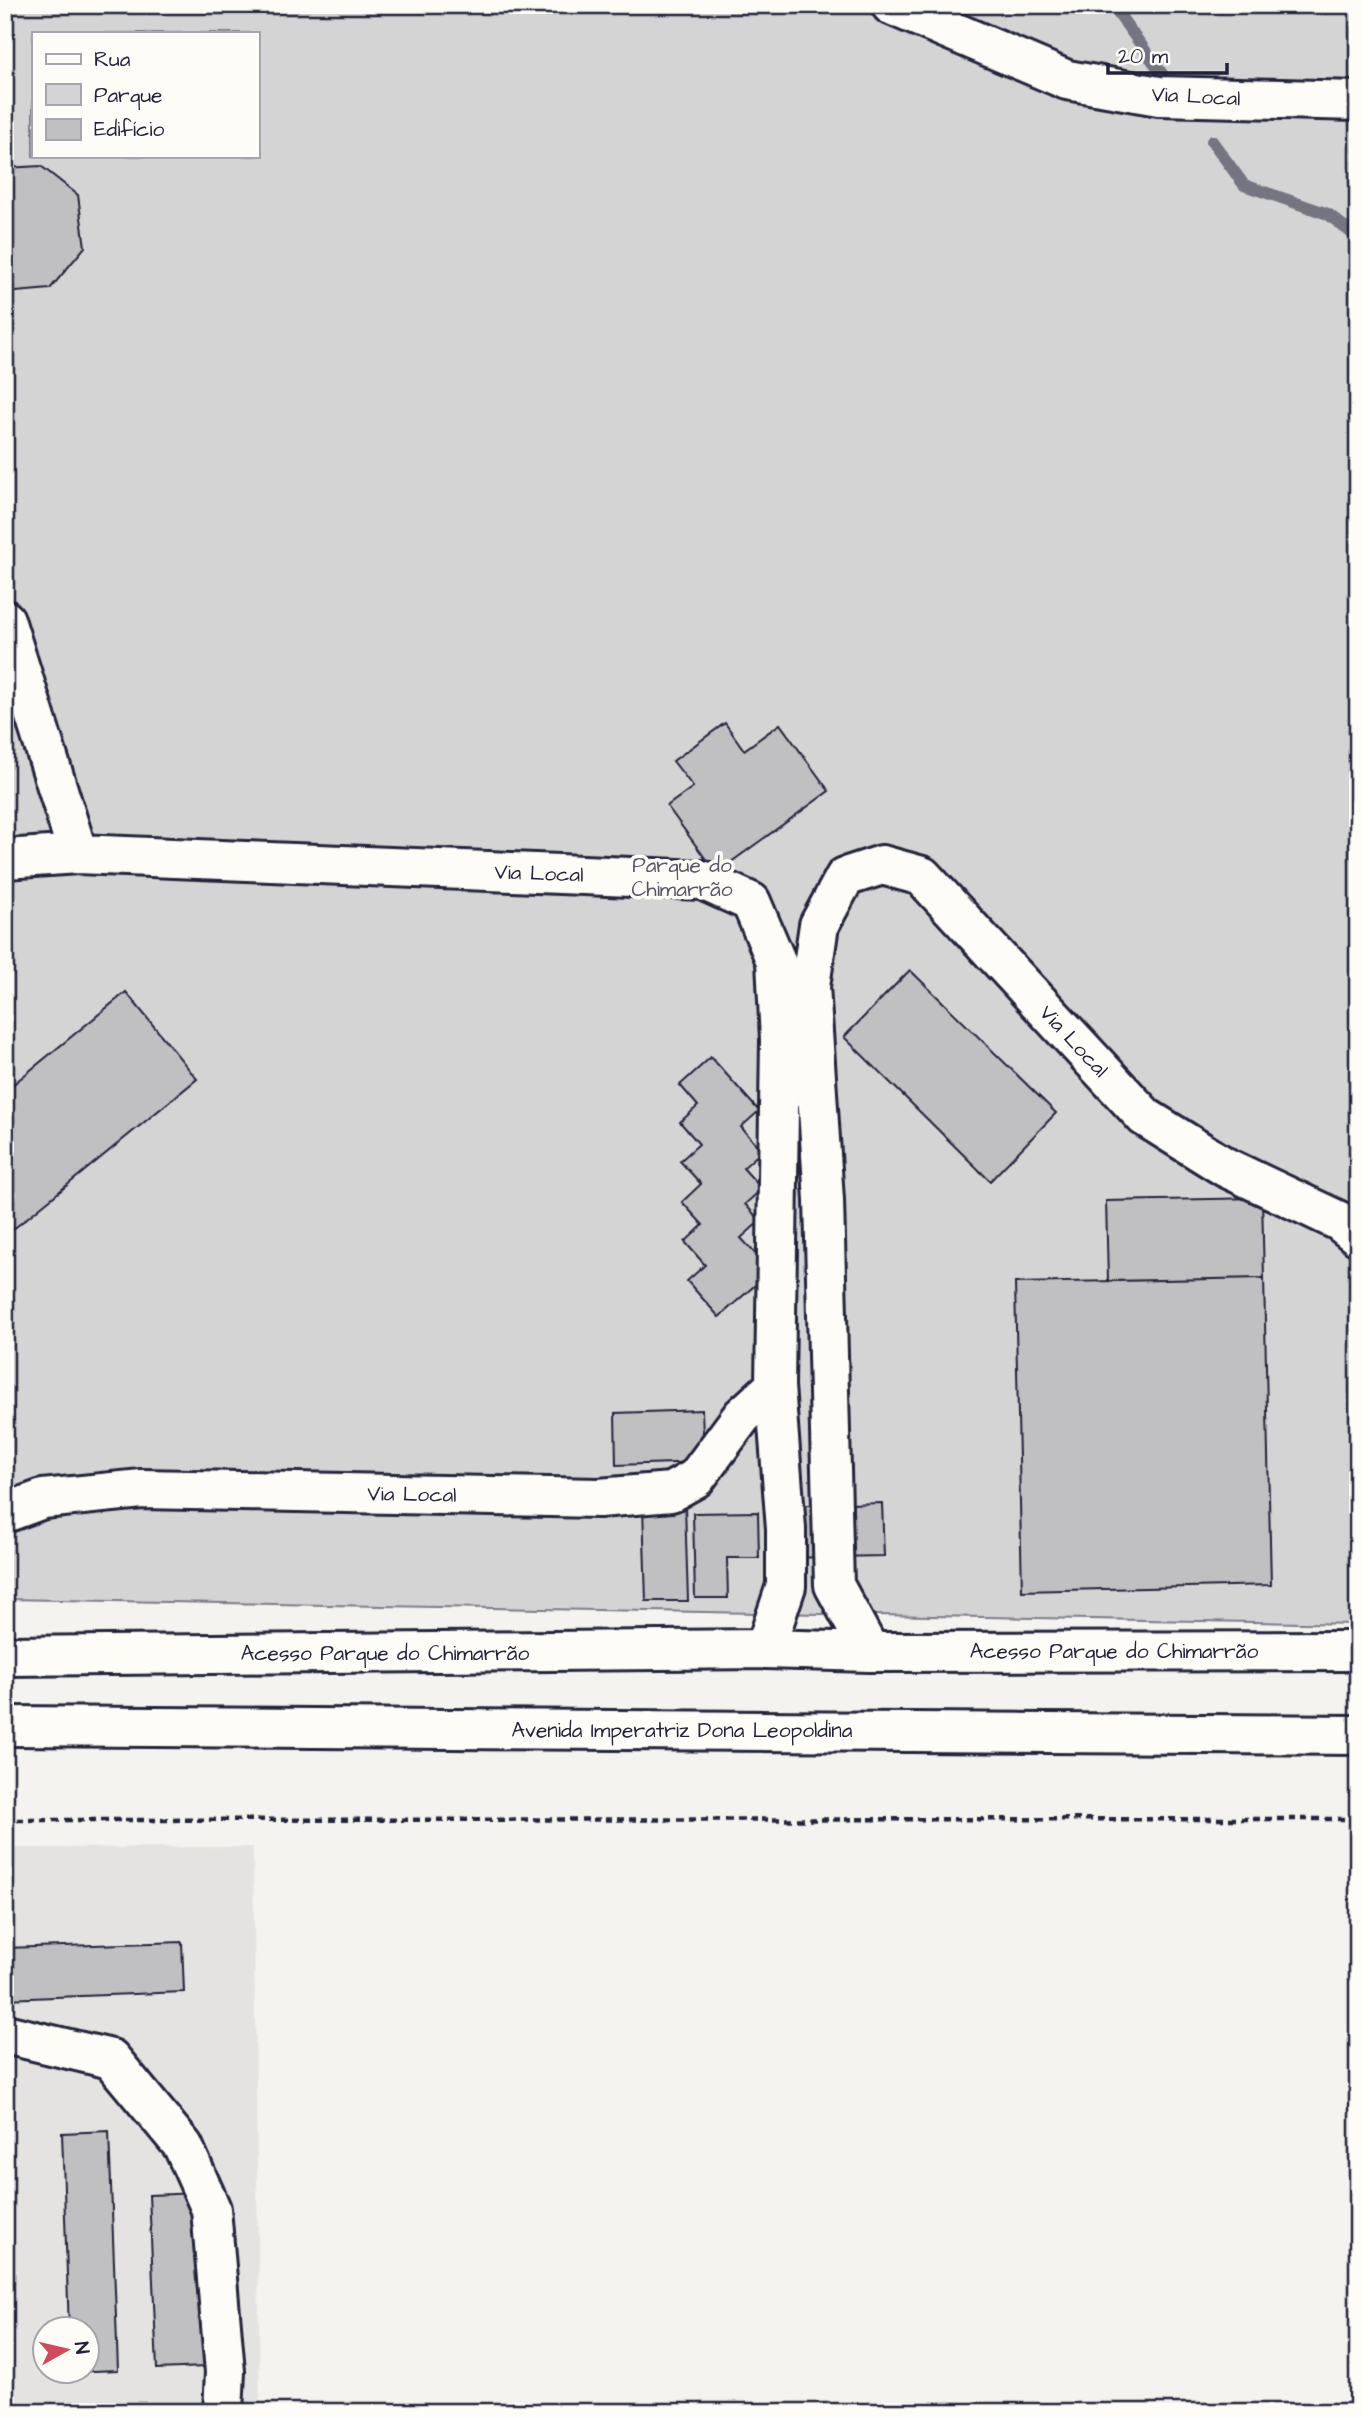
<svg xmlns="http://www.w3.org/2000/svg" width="1363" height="2417" font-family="'Architects Daughter',sans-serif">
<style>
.built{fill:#e4e3e2;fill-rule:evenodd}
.green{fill:#d5d4d5;stroke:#7c7b88;stroke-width:2;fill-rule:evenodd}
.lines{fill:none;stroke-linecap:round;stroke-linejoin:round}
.stream{stroke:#757582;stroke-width:12}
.building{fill:#c0bfc2;stroke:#22223b;stroke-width:2}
.minor-casing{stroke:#22223b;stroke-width:44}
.major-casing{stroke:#22223b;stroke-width:44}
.path{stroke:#22223b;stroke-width:4.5;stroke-dasharray:7 5;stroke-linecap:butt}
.minor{stroke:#fdfcf7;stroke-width:38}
.major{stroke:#fdfcf7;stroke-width:38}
.labels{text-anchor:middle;stroke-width:7;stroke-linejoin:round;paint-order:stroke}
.street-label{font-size:21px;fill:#22223b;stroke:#fdfcf7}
.park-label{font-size:21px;fill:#585769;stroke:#fdfcf7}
</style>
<rect width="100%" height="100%" fill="#f4f3ef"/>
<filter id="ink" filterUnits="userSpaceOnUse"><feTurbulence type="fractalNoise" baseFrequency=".0143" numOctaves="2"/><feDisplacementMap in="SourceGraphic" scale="14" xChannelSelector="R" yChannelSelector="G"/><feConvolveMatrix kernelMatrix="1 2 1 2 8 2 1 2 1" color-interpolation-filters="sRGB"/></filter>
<g filter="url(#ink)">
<path class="built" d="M253,1847L260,2412H5V1848ZM46,2330H88V2372H46Z"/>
<path class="green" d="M5,5H1358V1624L5,1599ZM33,33H257V156H33Z"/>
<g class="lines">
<path class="stream" d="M1112,5L1163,75
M1212,141L1244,185L1328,214L1358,238"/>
</g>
<path class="building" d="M41,166L78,195L85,247L50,289L5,293V168Z
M725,723L744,750L780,724L829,791L716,873L667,806L693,787L673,761Z
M910,970L1056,1113L990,1181L844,1037Z
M126,992L197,1079L5,1236V1091Z
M711,1057L759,1111L741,1127L762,1151L743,1168L762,1189L745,1204L760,1221L741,1238L771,1271L719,1317L687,1281L705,1265L685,1242L703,1225L682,1202L701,1184L680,1161L699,1144L680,1122L698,1106L680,1085Z
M1262,1198L1264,1278L1108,1281L1106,1201Z
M1264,1278L1271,1585L1022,1591L1015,1283Z
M702,1410L704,1462L616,1465L615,1413Z
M882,1503L884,1556L779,1558L778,1506Z
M685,1506L688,1601H646L643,1507Z
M758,1512L759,1558H727L728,1598H695L693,1513Z
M182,1942L184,1992L5,1999V1948Z
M109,2131L118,2370L70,2372H88V2330H69L62,2133Z
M198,2193L206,2367L157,2369L149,2195Z"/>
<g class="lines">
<g class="minor-casing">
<path id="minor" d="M891,5L1067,80L1159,96L1358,101
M5,620L78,854L702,880L751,902L776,961L780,1040L775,1386L786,1529V1586L765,1649
M5,859L78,854
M5,1513L43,1499L142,1489L599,1498L671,1492L696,1478L742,1416L775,1386
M870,1652L834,1585L824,1200L810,986L819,925L845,877L882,865L922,876L1145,1117L1225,1167L1339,1221L1358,1236
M5,1656L765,1649L870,1652L1358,1651
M5,2034L111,2059L183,2146L211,2209L225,2372L223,2412"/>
</g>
<g class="major-casing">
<path id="major" d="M5,1726L1358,1735"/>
</g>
<path class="path" d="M5,1820L1358,1819"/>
<use href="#minor" class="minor"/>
<use href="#major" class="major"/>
</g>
</g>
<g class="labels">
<g class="street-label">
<text transform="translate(1196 96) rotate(3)" y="7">Via Local</text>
<text transform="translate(539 873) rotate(2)" y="7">Via Local</text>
<text transform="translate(1074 1041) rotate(47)" y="7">Via Local</text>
<text transform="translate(412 1494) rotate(1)" y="7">Via Local</text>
<text x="1114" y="1658">Acesso Parque do Chimarrão</text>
<text x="385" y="1660">Acesso Parque do Chimarrão</text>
<text x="682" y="1737">Avenida Imperatriz Dona Leopoldina</text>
</g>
<g class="park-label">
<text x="682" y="872">Parque do<tspan x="682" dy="24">Chimarrão</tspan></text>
</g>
</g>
<rect width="1363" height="2417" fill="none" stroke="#fdfcf7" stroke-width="28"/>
<rect x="14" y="14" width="1335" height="2389" fill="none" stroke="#22223b" stroke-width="2.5" filter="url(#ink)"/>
<rect x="32" y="32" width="228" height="126" fill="#fdfcf7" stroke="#a5a5ac" stroke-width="2"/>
<rect x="46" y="54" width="35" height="10" fill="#fdfcf7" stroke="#a5a5ac" stroke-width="2"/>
<text x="94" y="66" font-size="21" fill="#22223b">Rua</text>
<rect x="46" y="84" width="35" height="21" fill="#d5d4d5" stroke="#a5a5ac" stroke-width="2"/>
<text x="94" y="102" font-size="21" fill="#22223b">Parque</text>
<rect x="46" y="119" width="35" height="21" fill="#c0bfc2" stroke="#a5a5ac" stroke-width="2"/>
<text x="94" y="136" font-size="21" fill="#22223b">Edifício</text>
<g transform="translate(66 2350) rotate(82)"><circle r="33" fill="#fdfcf7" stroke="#a5a5ac" stroke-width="2"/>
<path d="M0-5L12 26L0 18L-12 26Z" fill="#d1495b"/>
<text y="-10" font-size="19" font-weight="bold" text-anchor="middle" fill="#22223b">N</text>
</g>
<path d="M1108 63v10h119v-10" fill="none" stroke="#22223b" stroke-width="3.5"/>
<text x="1118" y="63" font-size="21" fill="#22223b" stroke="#fdfcf7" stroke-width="5" paint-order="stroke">20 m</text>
</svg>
